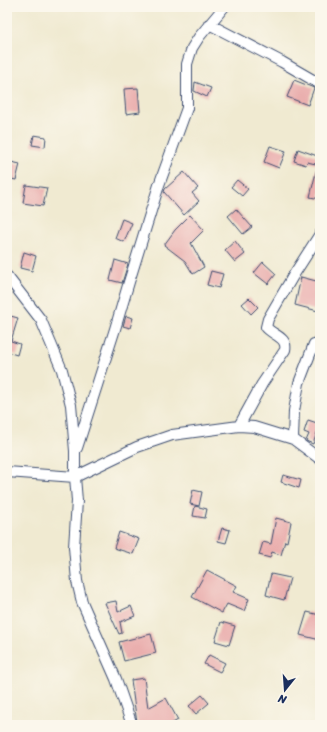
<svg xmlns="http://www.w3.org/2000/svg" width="327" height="732" font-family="Sriracha,sans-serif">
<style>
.building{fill:#eaafae}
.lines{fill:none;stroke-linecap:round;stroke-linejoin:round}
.minor-casing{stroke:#3b4b6f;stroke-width:12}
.minor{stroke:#fff;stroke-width:10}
</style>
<rect width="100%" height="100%" fill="#fbf7ec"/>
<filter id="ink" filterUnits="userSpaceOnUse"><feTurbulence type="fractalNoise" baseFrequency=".025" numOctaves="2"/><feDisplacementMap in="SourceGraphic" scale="8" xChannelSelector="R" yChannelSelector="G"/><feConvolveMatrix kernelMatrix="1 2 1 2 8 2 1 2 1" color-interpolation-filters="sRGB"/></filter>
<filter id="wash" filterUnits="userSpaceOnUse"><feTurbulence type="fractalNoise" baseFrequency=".012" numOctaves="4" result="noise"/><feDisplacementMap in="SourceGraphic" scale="16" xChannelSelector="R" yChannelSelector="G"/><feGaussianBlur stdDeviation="0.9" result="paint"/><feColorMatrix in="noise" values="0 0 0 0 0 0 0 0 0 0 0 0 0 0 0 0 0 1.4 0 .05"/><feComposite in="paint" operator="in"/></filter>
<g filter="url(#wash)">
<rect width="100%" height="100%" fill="#f0ead1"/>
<g id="blocks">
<path class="building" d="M294,80L314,88L308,105L287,97Z
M195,82L211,88L207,97L194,91Z
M138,88L140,112L126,114L124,89Z
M34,135L46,137L45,147L32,145Z
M270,146L286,151L279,168L264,162Z
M298,149L320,157V165L307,162L306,165L294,161Z
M7,161L20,164L16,180L7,178Z
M317,168H320V199L310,197Z
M184,172L198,188L192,193L199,201L184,215L164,192L165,189Z
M237,180L248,189L242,196L231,187Z
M26,185L47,188L43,206L23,203Z
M236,209L252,227L243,234L228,216Z
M190,215L204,230L191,243L204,267L193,274L185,261L164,245L175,230Z
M122,219L132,223L124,242L115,238Z
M235,241L245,254L235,262L225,250Z
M24,252L36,256L32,271L20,268Z
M115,260L128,264L122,283L110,280Z
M263,262L276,274L268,284L254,273Z
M211,271L223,274L219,288L207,285Z
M301,277L320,282V302L318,311L295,305Z
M249,298L258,307L251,314L242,304Z
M7,315L18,318L11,341L20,344L17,355L7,352Z
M126,316L133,318L130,328L123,326Z
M308,420L320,424L313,444L306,441L309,434L304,432Z
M283,475L301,480L299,488L281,482Z
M193,490L202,492L199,506L190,504Z
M195,506L207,509L205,518L193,516Z
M276,518L291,522L287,542L285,541L281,555L272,552L270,558L259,555L263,542L271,544Z
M222,528L230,530L226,543L218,541Z
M119,532L139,539L133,554L114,548Z
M207,570L237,586L233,592L249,599L244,611L227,604L222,613L192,597Z
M271,574L290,578L284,600L266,595Z
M116,601L118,612L131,606L135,616L120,622L122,633L119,634L105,603Z
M307,612L320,615V640L300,635Z
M221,622L235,626L229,645L215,641Z
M151,634L156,653L124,661L119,642Z
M209,655L225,663L220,672L204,664Z
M144,678L148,708L166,698L178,720L169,725H138L136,716L131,680Z
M202,695L209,703L196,714L189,706Z"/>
</g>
</g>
<g filter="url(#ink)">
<use href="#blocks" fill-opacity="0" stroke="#3b4b6f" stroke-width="1"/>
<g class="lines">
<g class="minor-casing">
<path id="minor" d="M209,24L282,62L320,84
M7,276L41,320L62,370L71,405L75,451V477L77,501L74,547L77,581L82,602L116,679L132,725
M239,426L262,384L285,350C288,337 272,335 266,327L268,319L293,276L320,234
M293,439L294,411L299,383L314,344
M77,448L115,329L129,282L159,185L187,108V64L192,48L199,37L224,7
M7,472L75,477L137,447L172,435L239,426L254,427L293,439L320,459"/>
</g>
<use href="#minor" class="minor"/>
</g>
</g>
<rect width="327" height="732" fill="none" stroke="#fbf7ec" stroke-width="24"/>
<g transform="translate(285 690) rotate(197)" stroke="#fbf7ec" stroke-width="3" paint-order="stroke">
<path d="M0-3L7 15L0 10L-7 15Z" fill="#1b2f5e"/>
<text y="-6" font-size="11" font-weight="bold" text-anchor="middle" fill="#1b2f5e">N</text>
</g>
</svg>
